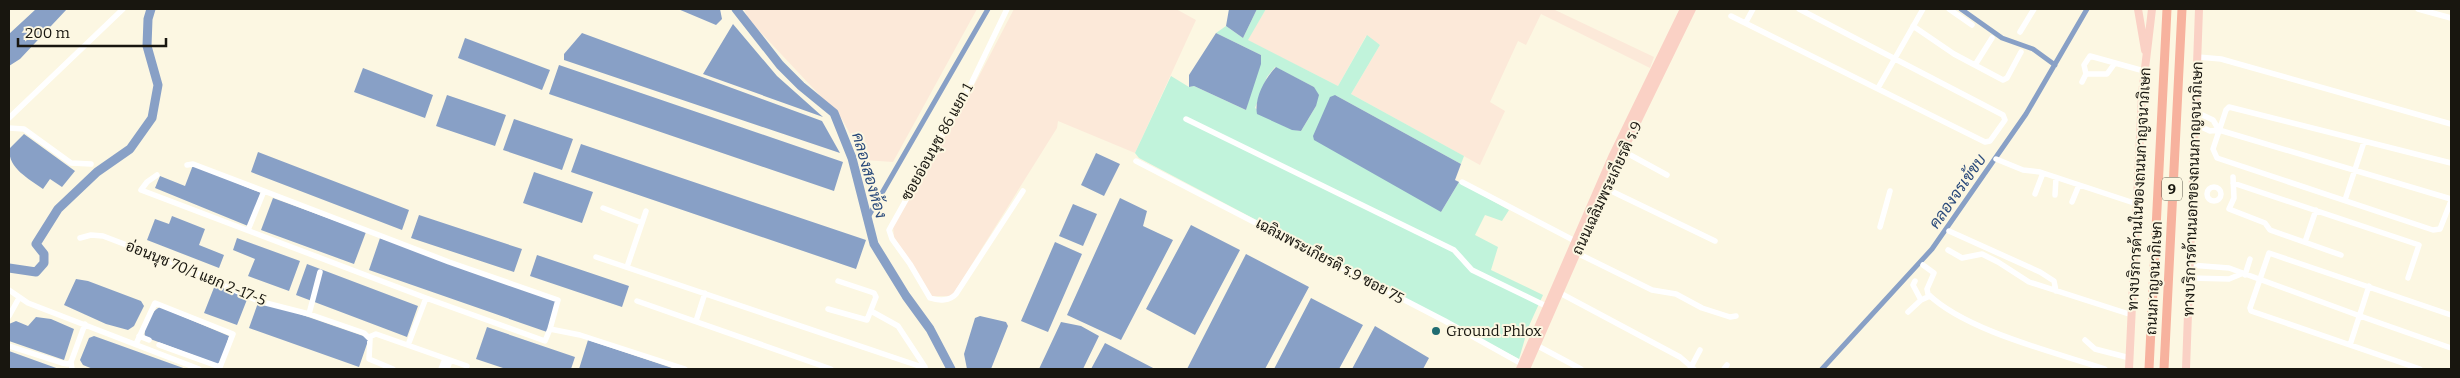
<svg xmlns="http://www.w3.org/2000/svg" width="2460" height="378" font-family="Bitter,Sarabun,serif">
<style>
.industrial{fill:#fce9d9}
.green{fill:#c1f3db;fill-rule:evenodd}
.water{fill:#88a0c6}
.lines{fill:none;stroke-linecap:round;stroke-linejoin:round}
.canal{stroke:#88a0c6;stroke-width:5}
.river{stroke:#88a0c6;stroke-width:9}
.minor{stroke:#fff;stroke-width:5.5}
.major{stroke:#fad1c5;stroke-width:8}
.highway{stroke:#f7b29e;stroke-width:9}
.poi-dot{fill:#206c71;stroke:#fcf7e2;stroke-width:2}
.labels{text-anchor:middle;stroke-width:4;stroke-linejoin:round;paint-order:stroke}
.shield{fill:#fcf7e2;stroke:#5c5a4e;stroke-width:1}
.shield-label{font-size:14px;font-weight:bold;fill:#18160f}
.street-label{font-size:15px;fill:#18160f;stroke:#fcf7e2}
.poi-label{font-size:15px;fill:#18160f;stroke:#fcf7e2;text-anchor:start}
.water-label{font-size:16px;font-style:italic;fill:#2a4a7b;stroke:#fcf7e2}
</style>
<rect width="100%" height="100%" fill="#fcf7e2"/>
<path class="industrial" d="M744,9H977L893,162L864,160L842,119L749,20Z
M1014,9H1176L1196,20L1135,153L1058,121L1057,128L952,296H932L894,237L893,226L977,80Z
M1266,9H1553L1654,57L1650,68L1541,14L1526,45L1518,41L1490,102L1505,111L1480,165L1351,94L1380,45L1366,36L1338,86L1247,40Z"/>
<path class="green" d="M1257,9H1266L1248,40L1338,86L1367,35L1380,45L1351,94L1464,156L1461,164L1335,95L1441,212L1459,182L1509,210L1502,221L1485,215L1475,235L1498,247L1491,270L1543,295L1528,328L1519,359L1139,158L1135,153L1171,76L1189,87L1194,86L1246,110L1261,55L1216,33L1226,26L1243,38ZM1275,67L1314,87L1316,106L1301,131C1283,129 1270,117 1255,108L1267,77Z"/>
<path class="water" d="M36,9H67L20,59L9,66V34Z
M678,9H720L722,19L716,25Z
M1229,9H1257L1243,38L1226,26Z
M733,24L777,76L823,117L703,74Z
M582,33L822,121L840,153L564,60V54Z
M1216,33L1261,55V64L1246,110L1194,86L1189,87V75Z
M465,38L550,70L542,90L458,58Z
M559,65L843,162L834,191L549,94Z
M1276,67L1314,87L1319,95L1316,106L1301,131L1292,130L1257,114C1254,98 1265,78 1276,67Z
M363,68L433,95L425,118L354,92Z
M447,95L506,115L495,146L436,126Z
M1335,95L1461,164L1455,180L1459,182L1441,212L1314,140L1313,136L1330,97Z
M514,119L573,139L562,170L503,150Z
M24,134L75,171L62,187L50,179L43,189C28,178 9,169 9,149Z
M581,144L866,240L856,269L571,172Z
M258,152L409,210L402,230L251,172Z
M1096,153L1120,164L1104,196L1081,185Z
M193,165L261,193L248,226L155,188L160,176L185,186Z
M534,172L593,192L582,223L523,203Z
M273,198L366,232L354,264L261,230Z
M1120,198L1147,211L1143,226L1173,240L1121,340L1067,315Z
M1073,204L1097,214L1083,246L1059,236Z
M419,215L522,249L514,272L411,238Z
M172,216L205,229L199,245L224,255L219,268L147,240L155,219L169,224Z
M1191,225L1240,250L1195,335L1146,309Z
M237,238L300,261L289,291L248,276L255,259L233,250Z
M380,238L558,300L547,332L369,270Z
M1055,242L1082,254L1048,332L1021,321Z
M1246,254L1309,287L1265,369H1187Z
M537,255L629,286L622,307L530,276Z
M307,264L418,306L407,337L296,295Z
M76,279L88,281L141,301L144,306L134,326L128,330L106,324L64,305Z
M215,285L248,297L237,325L204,313Z
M1311,298L1363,325L1339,369H1274Z
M259,300L369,338L359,367L249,328Z
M160,307L229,336L221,363L217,364L145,337C143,327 151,311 160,307Z
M980,316L1006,322L1008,326L991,369H967L964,354L975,318Z
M36,317L51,319L74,329L64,360L9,341V324L16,321L28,326Z
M1061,322L1081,326L1099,336L1083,369H1039Z
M1375,326L1429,358L1423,369H1352Z
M487,327L575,357L571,369H506L476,359Z
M94,336L186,369H93L83,365L80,360L89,338Z
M588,340L675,369H579Z
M1105,343L1155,369H1091Z
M9,351L59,369H9Z"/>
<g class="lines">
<path class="canal" d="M1961,9L2002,38L2033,49L2055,65
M867,219L988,9
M1822,369L1932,249L2026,114L2087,9"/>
<path class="river" d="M736,9L780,65L801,86L834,113L852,158L874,244L906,296L930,329L951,369
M9,268L36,272L44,263V254L36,244L58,209L97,172L130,149L152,118L158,85L147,46L148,19L151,9"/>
<path class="minor" d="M1007,9L970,86L889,230L892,239L910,264L930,298C939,301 950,301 956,294L1023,191
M1949,9L1972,25
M2418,9L2451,18
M1731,16L1985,142L1990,141L2005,120L2003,115L1799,9
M1746,22L1753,9
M1913,26L1954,54L2003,80L2007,78L2021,52
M2020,32L2034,9
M2198,57L2221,59L2451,124
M1975,65L1992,38
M2086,74H2107L2115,63
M2082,82L2086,74L2084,65L2090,56L2144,71
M1878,88L1923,9
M9,118L123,9
M1186,119L1454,250L1472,270L1546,306
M2195,124L2210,131L2219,130L2213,120L2196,112
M9,128L24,129L71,163L91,164
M2219,130L2451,199
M1623,151L1667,175
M1996,159L2023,170L2040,172L2137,204
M1136,161L1445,321L1522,364
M2451,163L2229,107L2226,110L2213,149L2217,158L2433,230L2440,229L2451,201
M187,165L193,164L264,191L248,230
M157,175L147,182L141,190L426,298
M2233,177L2234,198L2229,209L2265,223L2270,230L2341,255
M1462,182L1575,241
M2233,183L2419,245L2408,278
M2207 194a7 7 0 1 1 14 0a7 7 0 1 1-14 0Z
M1605,188L1715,241
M264,191L449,262L558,300L550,329
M2035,194L2043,173
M2055,195L2056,178
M2345,200L2364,142
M2072,202L2079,185
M603,208L642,223
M1880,227L1890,191
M1949,231L2040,272L2054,281L2056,291
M80,238L91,235L103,236L179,265L258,301L309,314L364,333L370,339L369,359L393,369
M2305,242L2316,210
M1948,250L1962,258L1982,254L1998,262L2029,282L2132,315
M1577,253L1652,290L1676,294L1702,308L1730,317L1736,316
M596,257L925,368
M1923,265L1934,273L1927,289L1928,294C1966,331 2054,352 2105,369
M2190,265L2229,268L2360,316L2451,348
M627,267L646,211
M2245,275L2250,259
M2190,278L2229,279L2241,274
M1915,281L1913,285L1921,300
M9,290L28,303L199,369
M1560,293L1680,357L1694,369
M637,301L831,369
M828,309L867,320L876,297L874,293L838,281
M871,311L898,326L925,367
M1908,312L1921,300L1930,296
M309,314L320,272
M9,316L19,298
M696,321L705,293
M139,336L149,340
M369,337L376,334L467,366
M2085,340L2095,349L2130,358
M136,344L155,303L233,334L220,367L159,345
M408,345L426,298L545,341L550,329L580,335L685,369
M1536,345L1581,369
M2350,345L2369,286
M9,346L62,363L68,364L71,362
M72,369L71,362L85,324
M441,369L445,359
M447,369L450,361
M1690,369L1700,350
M1724,369L1727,365
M2420,369L2251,311L2250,308L2269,253L2451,315"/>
<path class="major" d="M2138,9L2145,50
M1520,369L1612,157L1684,9
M1526,369L1605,188L1692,9
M2129,369L2142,94L2152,9
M2186,369L2199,9"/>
<path class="highway" d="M2149,369L2167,9
M2164,369L2182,9"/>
</g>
<circle class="poi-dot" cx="1436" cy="331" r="5"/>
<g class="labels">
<rect class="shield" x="2162" y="177.5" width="20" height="23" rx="4"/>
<g class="shield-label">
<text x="2172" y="194">9</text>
</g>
<g class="street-label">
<text transform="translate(937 142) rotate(-61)" y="5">ซอยอ่อนนุช 86 แยก 1</text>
<text transform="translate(1607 188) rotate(-65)" y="5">ถนนเฉลิมพระเกียรติ ร.9</text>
<text transform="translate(2139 189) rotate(-87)" y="5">ทางบริการด้านในของถนนกาญจนาภิเษก</text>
<text transform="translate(2193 189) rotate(-88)" y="5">ทางบริการด้านนอกของถนนกาญจนาภิเษก</text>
<text transform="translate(1330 261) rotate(28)" y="5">เฉลิมพระเกียรติ ร.9 ซอย 75</text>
<text transform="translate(196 273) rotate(22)" y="5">อ่อนนุช 70/1 แยก 2-17-5</text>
<text transform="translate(2154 278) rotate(-87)" y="5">ถนนกาญจนาภิเษก</text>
</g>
<g class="poi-label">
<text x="1446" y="336">Ground Phlox</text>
</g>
<g class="water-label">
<text transform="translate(870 175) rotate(74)" y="6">คลองสองห้อง</text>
<text transform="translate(1957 191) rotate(-55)" y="6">คลองจรเข้ขบ</text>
</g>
</g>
<rect width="2460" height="378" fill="none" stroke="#18160f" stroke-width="20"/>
<path d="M18 38v8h148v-8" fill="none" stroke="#18160f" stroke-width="2.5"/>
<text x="25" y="38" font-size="15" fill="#18160f" stroke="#fcf7e2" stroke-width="4" paint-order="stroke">200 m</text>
</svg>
